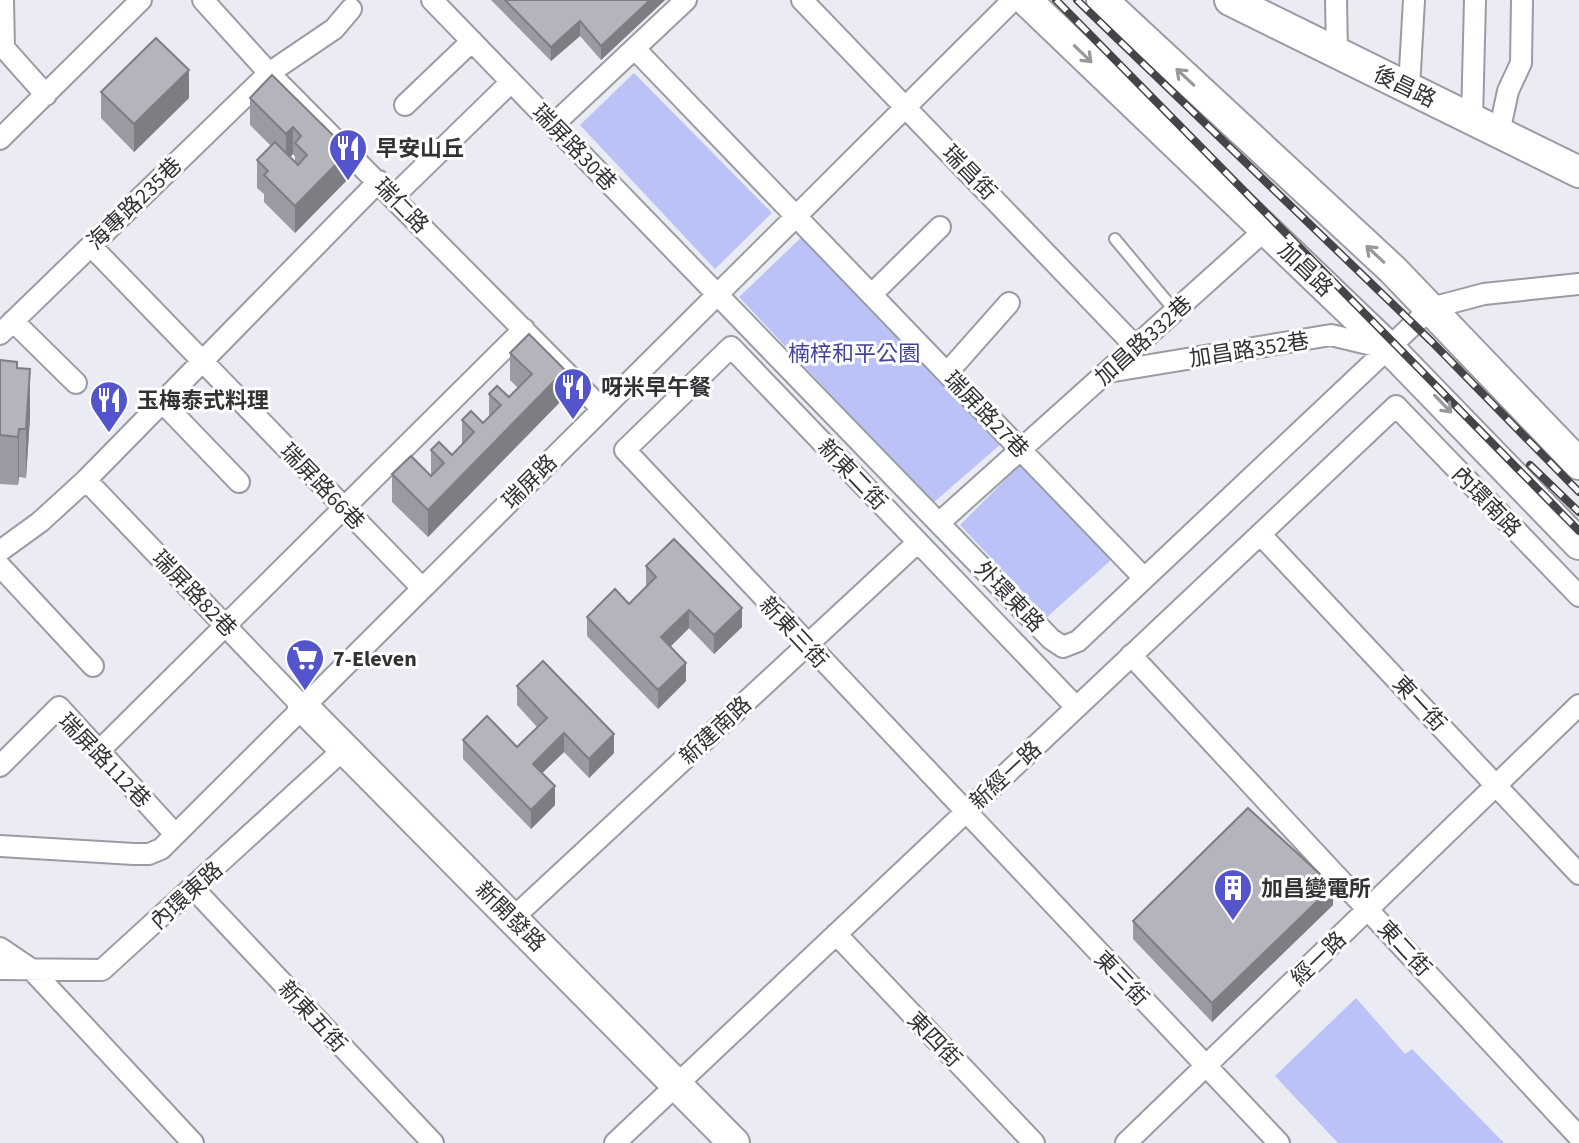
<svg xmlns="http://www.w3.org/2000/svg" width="1579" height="1143" font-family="'Source Sans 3','Noto Sans TC',sans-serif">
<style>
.green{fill:#bac2f8}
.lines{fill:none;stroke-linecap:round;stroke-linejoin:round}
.lane-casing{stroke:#9a9ca3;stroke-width:14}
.street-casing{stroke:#9a9ca3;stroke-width:24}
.secondary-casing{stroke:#9a9ca3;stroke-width:34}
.lane{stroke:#fff;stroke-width:10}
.street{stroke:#fff;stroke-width:20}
.secondary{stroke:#fff;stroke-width:30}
.rail-casing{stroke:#444548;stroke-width:8}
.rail{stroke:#fff;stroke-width:5;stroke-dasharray:15;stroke-linecap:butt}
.wall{fill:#9a9ba2;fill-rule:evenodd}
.shaded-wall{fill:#7d7e84}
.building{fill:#b3b4bc;stroke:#7d7e84;stroke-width:2}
.oneway{stroke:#98989a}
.labels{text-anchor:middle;stroke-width:6;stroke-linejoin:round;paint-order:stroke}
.street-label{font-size:22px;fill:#313235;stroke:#fff}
.poi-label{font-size:22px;font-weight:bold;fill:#313235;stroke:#fff;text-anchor:start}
.park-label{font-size:22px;fill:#42449b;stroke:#fff}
</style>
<rect width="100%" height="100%" fill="#eaebf3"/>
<path class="green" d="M634,73L772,213L715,269L580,125Z
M805,234L1001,444L933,503L739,297Z
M1022,463L1111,560L1047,617L960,525Z
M1356,998L1405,1054L1412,1049L1504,1143H1338L1275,1076Z"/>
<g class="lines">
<g class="lane-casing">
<path id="lane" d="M1115,239L1175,311"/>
</g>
<g class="street-casing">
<path id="street" d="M3,0L4,48L46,95
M203,0L269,73L602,409
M432,0L1051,639L1063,647L1078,641L1431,308L1484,294L1579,284
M802,0L1135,346
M1336,0L1337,53
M635,49L1144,578
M1409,88L1414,0
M405,105L472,41
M1472,119L1475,0
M553,125L686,0
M1499,133L1508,91L1521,63L1522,0
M0,139L141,0
M394,196L511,82
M91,246L422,588
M872,294L940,227
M13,321L76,383
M0,334L269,73L334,29L351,9
M1108,372L1331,335L1385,348
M947,373L1009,303
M163,403L239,482
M86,480L303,707
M940,522L1265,230
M1260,534L1579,874
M0,551L40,522L86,480L379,181
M0,566L93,666
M1131,655L1579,1137
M1076,707L731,347L625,450L1279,1143
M99,751L524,329
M0,766L59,707L175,834
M0,846L134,854H149L161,849L1013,0
M194,889L433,1143
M513,918L918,542
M836,934L1034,1143
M0,948L31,969L193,1143
M0,969L102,970L344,749
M615,1143L1396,406L1579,596
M1126,1143L1579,705"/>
</g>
<g class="secondary-casing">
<path id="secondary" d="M1026,0L1389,348L1579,544
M1102,0L1393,270L1579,464
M1230,0L1579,172
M303,707L734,1143"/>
</g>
<use href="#lane" class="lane"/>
<use href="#street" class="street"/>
<use href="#secondary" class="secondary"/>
<g class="rail-casing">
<path id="rail" d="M1056,0L1579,531
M1077,0L1431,341L1579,492
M1530,465L1579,512"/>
</g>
<use href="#rail" class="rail"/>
</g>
<path class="wall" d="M491,0H665L601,60L580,36L551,61Z
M272,75L349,178L295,233L264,202V194L257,188V160L271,146L250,125V98ZM293,154L295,157V162L290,157Z
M101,92L189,98L134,152L101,118Z
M510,353L565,397L428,537L392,502V474L431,476V450L452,455L462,445V420L483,423L489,417V394L509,397L518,388L510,380Z
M0,360L17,368L30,417L26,478L19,477L18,485L0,484Z
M646,566L742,627L714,654L689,628L670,647L686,681L658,709L587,636V617L629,604L647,586L646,585Z
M517,686L614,753L589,778L564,752L542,773L555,805L531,829L463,759V740L517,747L537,727L517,705Z
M1333,905L1212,1022L1133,939V921Z"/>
<path class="shaded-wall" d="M650,0H665L601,60V46Z
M580,21V36L551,61V47Z
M189,70V98L134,152V124Z
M293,127V154L286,161V134Z
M349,151V178L295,233V206Z
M30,369V417L26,478V429Z
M565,370V397L428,537V510Z
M19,429V477L18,485V437Z
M742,608V627L714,654V635Z
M689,610V628L661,656V637Z
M686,663V681L658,709V690Z
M564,733V752L533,782V764Z
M614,734V753L589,778V759Z
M555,786V805L531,829V810Z
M1333,886V905L1212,1022V1003Z"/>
<path class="building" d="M505,0H650L601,46L580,21L551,47Z
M156,38L189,70L134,124L101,92Z
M272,75L349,151L295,206L264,175L268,171L257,160L275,142L298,165L307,155L295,143L301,136L293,127L286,134L250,98Z
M529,334L565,370L428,510L392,474L411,456L431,476L444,463L431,450L439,442L452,455L474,432L462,420L471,411L483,423L501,405L489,394L497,386L509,397L532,374L510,353Z
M0,360L17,362V368L30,369L26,429H19L18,437L0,435Z
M674,539L742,608L714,635L689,610L661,637L686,663L658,690L587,617L615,589L629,604L656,577L646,566Z
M543,661L614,734L589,759L564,733L533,764L555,786L531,810L463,740L487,716L517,747L547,718L517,686Z
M1248,808L1333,886L1212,1003L1133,921Z"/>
<defs><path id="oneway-shaft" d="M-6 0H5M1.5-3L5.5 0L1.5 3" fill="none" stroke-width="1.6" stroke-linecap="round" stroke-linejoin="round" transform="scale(2)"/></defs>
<g class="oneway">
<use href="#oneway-shaft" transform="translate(1083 54) rotate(44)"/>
<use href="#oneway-shaft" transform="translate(1185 77) rotate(-137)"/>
<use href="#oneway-shaft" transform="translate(1375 254) rotate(-137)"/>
<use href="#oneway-shaft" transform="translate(1443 404) rotate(46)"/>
</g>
<defs>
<g id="restaurant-pin" transform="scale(2)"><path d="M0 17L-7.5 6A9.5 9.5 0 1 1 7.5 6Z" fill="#5455cc" stroke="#fff"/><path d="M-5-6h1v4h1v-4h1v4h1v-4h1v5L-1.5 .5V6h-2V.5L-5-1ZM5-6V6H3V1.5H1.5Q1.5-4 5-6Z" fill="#fff"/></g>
<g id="supermarket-pin" transform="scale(2)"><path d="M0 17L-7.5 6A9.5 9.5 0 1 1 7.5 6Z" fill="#5455cc" stroke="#fff"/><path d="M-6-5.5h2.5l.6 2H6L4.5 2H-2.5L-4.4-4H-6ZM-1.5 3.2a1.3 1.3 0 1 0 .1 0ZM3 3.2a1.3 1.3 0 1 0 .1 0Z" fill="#fff"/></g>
<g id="building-pin" transform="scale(2)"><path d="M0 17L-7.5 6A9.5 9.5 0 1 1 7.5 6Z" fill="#5455cc" stroke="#fff"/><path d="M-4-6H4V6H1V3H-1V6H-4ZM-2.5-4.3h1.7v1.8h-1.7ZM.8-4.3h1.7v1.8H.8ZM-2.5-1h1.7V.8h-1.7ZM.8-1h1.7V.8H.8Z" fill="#fff"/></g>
</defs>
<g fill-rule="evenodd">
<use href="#restaurant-pin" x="348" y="148"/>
<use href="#restaurant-pin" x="573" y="387"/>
<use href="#restaurant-pin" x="109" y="400"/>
<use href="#supermarket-pin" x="305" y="658"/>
<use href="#building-pin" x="1233" y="888"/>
</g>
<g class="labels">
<g class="street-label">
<text transform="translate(1405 86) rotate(26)" y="8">後昌路</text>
<text transform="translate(575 147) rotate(46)" y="8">瑞屏路30巷</text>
<text transform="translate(970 172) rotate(46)" y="8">瑞昌街</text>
<text transform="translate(134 203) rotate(-44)" y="8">海專路235巷</text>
<text transform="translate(402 205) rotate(46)" y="8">瑞仁路</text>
<text transform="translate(1306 269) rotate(44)" y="8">加昌路</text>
<text transform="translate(1143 340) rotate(-42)" y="8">加昌路332巷</text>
<text transform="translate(1249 349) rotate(-9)" y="8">加昌路352巷</text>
<text transform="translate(987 414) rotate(46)" y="8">瑞屏路27巷</text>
<text transform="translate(853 474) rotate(46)" y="8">新東二街</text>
<text transform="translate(529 481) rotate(-45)" y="8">瑞屏路</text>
<text transform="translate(323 486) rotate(46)" y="8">瑞屏路66巷</text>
<text transform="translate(1487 501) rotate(46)" y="8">內環南路</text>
<text transform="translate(195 593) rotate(46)" y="8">瑞屏路82巷</text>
<text transform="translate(1010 596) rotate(46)" y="8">外環東路</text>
<text transform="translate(794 632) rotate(47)" y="8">新東三街</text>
<text transform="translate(1420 703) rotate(47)" y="8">東一街</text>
<text transform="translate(715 730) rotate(-43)" y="8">新建南路</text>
<text transform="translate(105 760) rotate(46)" y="8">瑞屏路112巷</text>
<text transform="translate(1005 775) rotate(-43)" y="8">新經一路</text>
<text transform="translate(186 895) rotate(-42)" y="8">內環東路</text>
<text transform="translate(511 916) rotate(45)" y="8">新開發路</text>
<text transform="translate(1405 948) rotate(47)" y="8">東二街</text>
<text transform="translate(1318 958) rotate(-44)" y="8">經一路</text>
<text transform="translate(1122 978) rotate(46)" y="8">東三街</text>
<text transform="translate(313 1016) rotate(47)" y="8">新東五街</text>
<text transform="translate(935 1039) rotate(46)" y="8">東四街</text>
</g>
<g class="poi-label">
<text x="376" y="156">早安山丘</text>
<text x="601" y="395">呀米早午餐</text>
<text x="137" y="408">玉梅泰式料理</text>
<text x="333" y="666">7-Eleven</text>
<text x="1261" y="896">加昌變電所</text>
</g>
<g class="park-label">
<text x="854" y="361">楠梓和平公園</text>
</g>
</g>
</svg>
